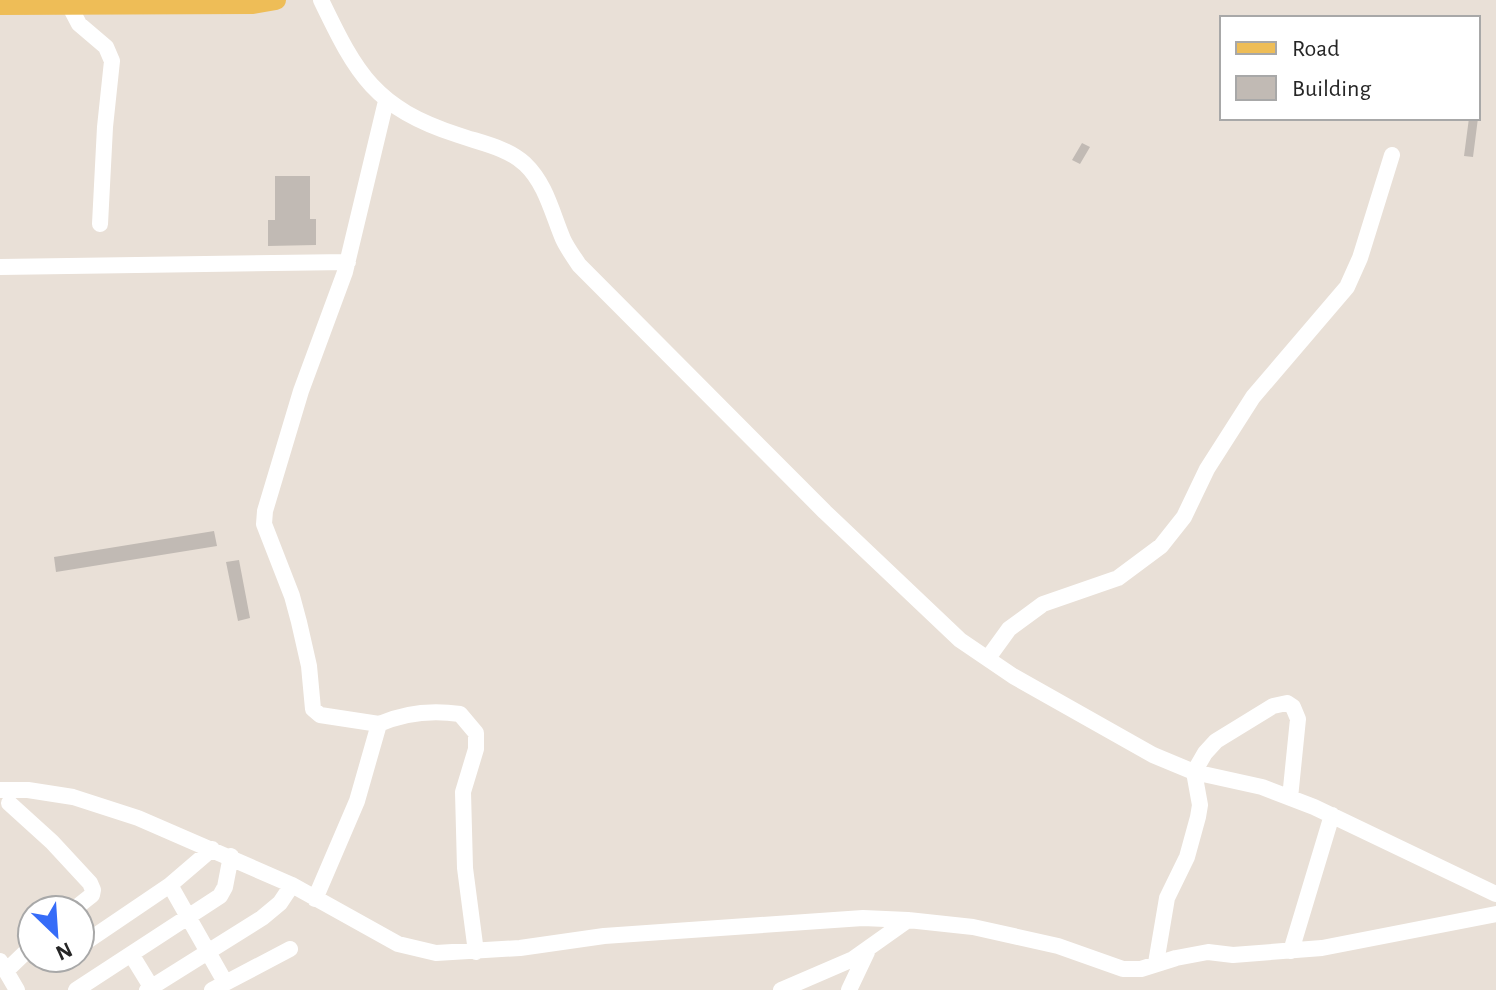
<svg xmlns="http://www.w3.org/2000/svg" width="1496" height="990" font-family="'Alegreya Sans',sans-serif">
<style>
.building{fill:#c1bab4}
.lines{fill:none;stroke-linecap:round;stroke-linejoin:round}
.minor{stroke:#fff;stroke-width:16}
.major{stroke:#eebd57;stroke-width:20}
</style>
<rect width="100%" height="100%" fill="#e9e0d7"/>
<path class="building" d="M1469,118H1478L1473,157L1464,156Z
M1082,143L1090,147L1080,164L1072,160Z
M275,176H310V219H316V245L268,246V220H275Z
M214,531L217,546L56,572L54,557Z
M239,560L250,618L238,621L226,562Z"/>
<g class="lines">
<path class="minor" d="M321,0C357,75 375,108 458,135C481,143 506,147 525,164C546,184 552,213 563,239C567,248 574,257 579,265L825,512L960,640L1013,676L1153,755L1194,772L1262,787L1314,807L1496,894
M69,5L79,24L106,47L112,61L105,127L100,224
M0,267L348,262
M988,658L1009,629L1043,604L1118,578L1161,546L1184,517L1207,469L1253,397L1347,287L1360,258L1392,155
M379,724L320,715L313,709L309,666L299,622L292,596L264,524L265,511L301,391L345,272L386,101
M0,790H28L73,797L138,818L292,885L398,944L436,953L520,948L604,936L863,918L908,920L973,927L1058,946L1123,969H1141L1176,958L1208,952L1233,955L1322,948L1496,914
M9,803L52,842L90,883L93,890L92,895L73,910
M170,885L225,982
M315,899L357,801L379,724C404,713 433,710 460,714L476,733V749L463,792L465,868L476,952
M80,946L170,885L212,849
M1291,951L1332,815
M131,954L153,990
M59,960L63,958
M0,961L17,990
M1156,963L1167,898L1187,857L1198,817L1200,805L1194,772L1205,753L1216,741L1273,706L1287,703L1293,707L1298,719L1290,798
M6,971L32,946
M76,990L220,896L225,887L231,856
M147,990L262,918L280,903L292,885
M212,990L290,949
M781,990L853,959L908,920
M849,990L867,952"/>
<path class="major" d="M0,5L253,4L276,0"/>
</g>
<rect x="1220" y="16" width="260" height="104" fill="#ffffff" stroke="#a8a8a8" stroke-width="2"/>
<rect x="1236" y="42" width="40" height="12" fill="#eebd57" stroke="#a8a8a8" stroke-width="2"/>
<text x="1292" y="56" font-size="24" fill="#262626">Road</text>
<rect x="1236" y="76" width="40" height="24" fill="#c1bab4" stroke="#a8a8a8" stroke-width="2"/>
<text x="1292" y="96" font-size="24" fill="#262626">Building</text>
<g transform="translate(56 934) rotate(155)"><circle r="38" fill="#ffffff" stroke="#a8a8a8" stroke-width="2"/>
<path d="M0-6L14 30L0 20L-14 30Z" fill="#366cf8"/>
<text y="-12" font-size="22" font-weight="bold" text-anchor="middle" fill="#262626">N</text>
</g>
</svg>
